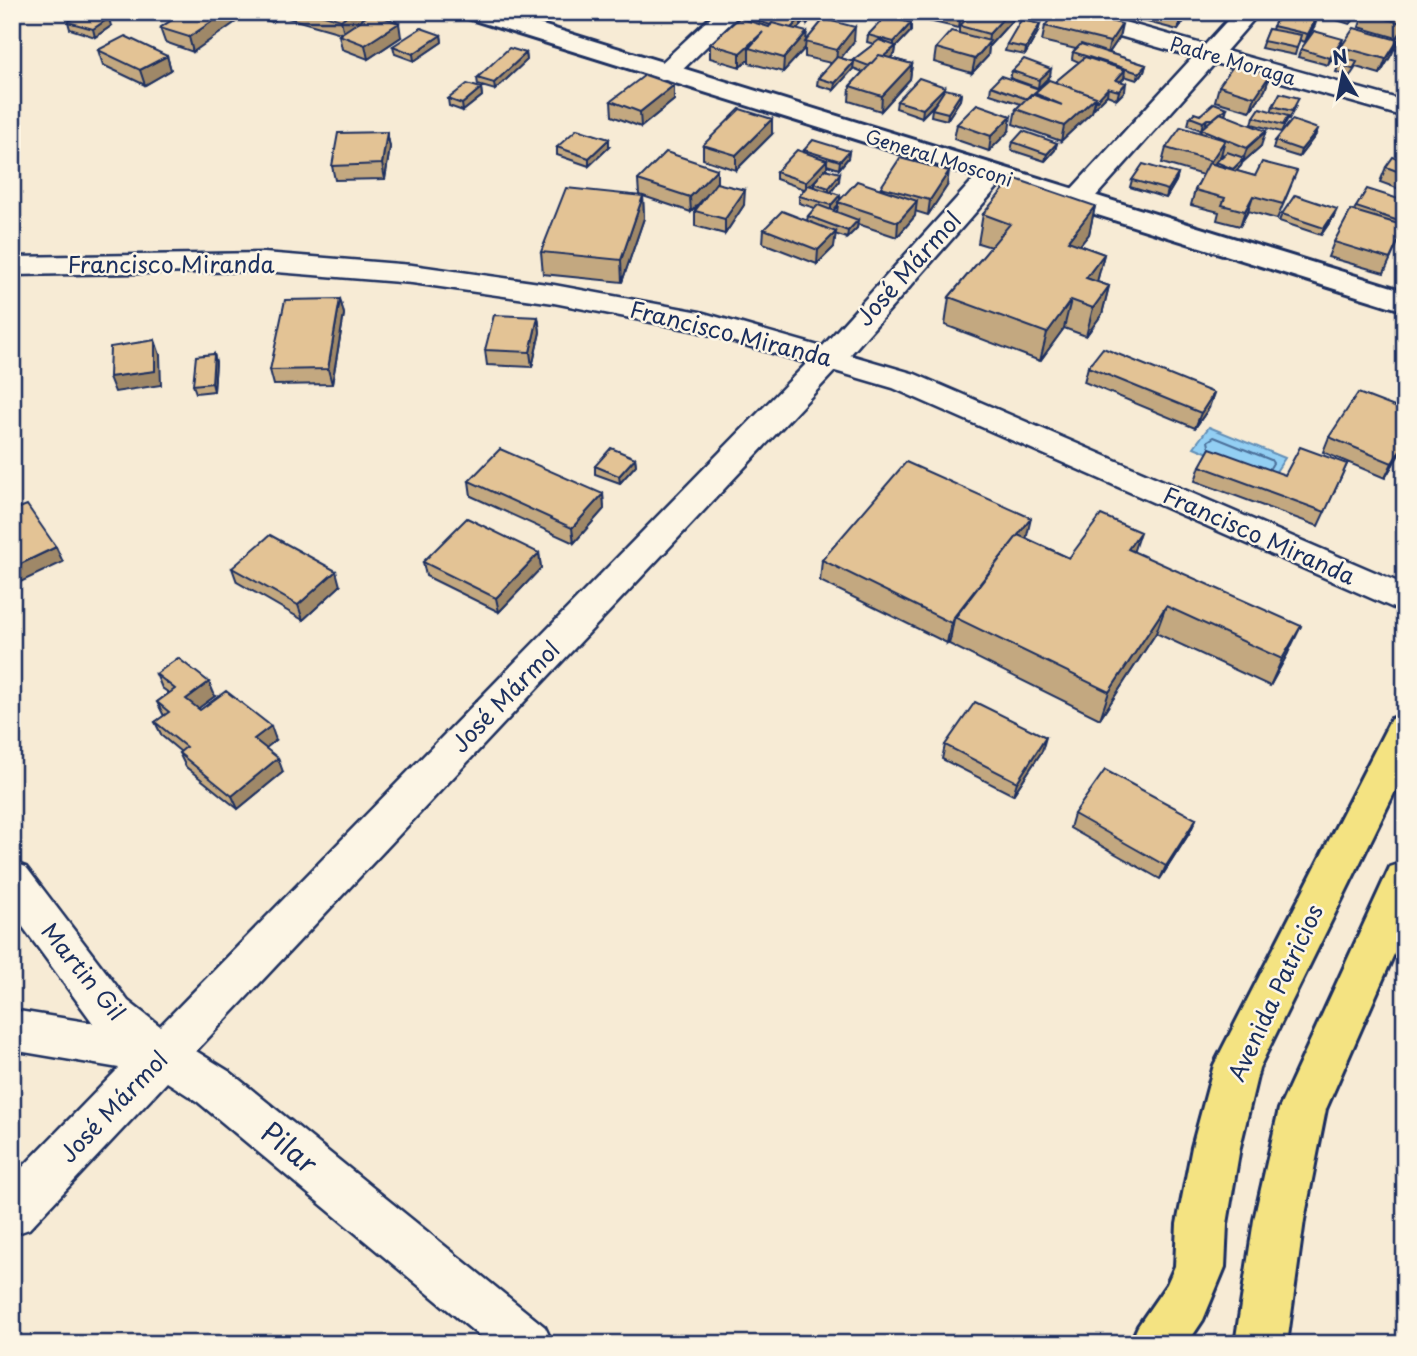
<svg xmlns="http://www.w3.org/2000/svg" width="1417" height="1356" font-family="'Playpen Sans',sans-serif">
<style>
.water{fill:#93cff3;stroke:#638fb7;stroke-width:2}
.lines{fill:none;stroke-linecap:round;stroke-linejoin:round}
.shore{stroke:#4b6f9a;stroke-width:2}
.street-casing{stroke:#1b2f5e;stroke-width:5}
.secondary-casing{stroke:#1b2f5e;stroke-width:6}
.primary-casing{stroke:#1b2f5e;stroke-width:6}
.street{fill:#fcf5e5;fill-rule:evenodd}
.secondary{fill:#fcf5e5;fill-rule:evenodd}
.primary{fill:#f4e382;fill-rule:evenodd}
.wall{fill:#c3a880;stroke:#1b2f5e;stroke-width:2;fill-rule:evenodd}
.shaded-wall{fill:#9f8868;stroke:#1b2f5e;stroke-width:2}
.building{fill:#e3c395;stroke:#1b2f5e;stroke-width:2}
.labels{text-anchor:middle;stroke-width:5;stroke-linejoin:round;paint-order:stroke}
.far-street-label{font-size:19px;fill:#1b2f5e;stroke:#fcf5e5}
.street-label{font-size:23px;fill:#1b2f5e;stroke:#fcf5e5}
.near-street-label{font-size:28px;fill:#1b2f5e;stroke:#fcf5e5}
</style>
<rect width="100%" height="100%" fill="#f7ebd5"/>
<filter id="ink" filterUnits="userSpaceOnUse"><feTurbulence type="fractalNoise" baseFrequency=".0143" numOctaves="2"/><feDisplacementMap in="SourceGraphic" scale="14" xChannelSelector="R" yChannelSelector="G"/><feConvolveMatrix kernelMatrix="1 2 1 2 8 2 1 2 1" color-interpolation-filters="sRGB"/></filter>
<g filter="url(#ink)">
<path class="water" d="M1209,427L1285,458L1271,479L1194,447Z"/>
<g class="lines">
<path class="shore" d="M1209,446L1208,441L1214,437L1271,460L1273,463L1270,468"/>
<g class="street-casing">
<path id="street" d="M716,12H742L675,77L666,80L657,77L653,72L657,67Z
M1049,12H1089L1205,45L1235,12H1260L1226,51L1405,101V117L1215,63L1087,206L1077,208L1067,206L1063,200L1067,194L1193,57L1053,17Z
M993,167L1003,169L1007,175L1003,181L850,355L915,374L1405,585V613L893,388L835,371L196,1051L230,1072L545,1327L553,1344H489L198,1102L167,1082L29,1229L12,1235V1178L119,1068L12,1050V1010L93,1023L12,912V862L26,867L128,1001L160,1026L807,363L697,331L554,303L412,283L264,271L12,275V257L264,253L412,265L554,285L700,312L822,347L983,169Z"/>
</g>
<g class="secondary-casing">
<path id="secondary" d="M461,12H500L1405,291V311L464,17Z"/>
</g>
<g class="primary-casing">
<path id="primary" d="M1405,714V771L1259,1068L1240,1147L1227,1224L1225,1267L1203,1320L1187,1344H1130L1138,1326L1167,1284L1175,1266L1177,1224L1192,1147L1214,1065L1391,719Z
M1405,862V929L1326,1109L1304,1220L1287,1344H1235L1254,1220L1279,1109L1390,867Z"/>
</g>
<use href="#street" class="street"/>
<use href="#secondary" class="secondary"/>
<use href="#primary" class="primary"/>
</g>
<path class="wall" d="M184,12L193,52L165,42L160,28Z
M251,12H286L272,22L252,16Z
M287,12H372L365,18L401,37L368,59L342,49L339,35L341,33L288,18Z
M750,12H816L807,24L801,23V25L796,29L806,41H854L841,58L853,62V60L874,44L867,42L868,35L883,20L854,12H899L894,18L911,23V31L896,47L895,54L890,58L912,64L910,79L881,111L849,101L850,86L863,72L853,68L834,90L817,85L818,78L831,63L805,57V48L783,72L749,63V59L740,67L710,58V44L745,19V17Z
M925,12H971L968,17L972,12H1016V16L989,46L988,56L972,73L934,62L936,48L959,33V28L924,20Z
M1134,12H1200L1197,15L1190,12L1178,30L1132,18Z
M1311,12H1360L1350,24Z
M1364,12H1405V52L1394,49L1380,74L1356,67L1350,76L1336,72L1340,62L1336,61L1341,47L1396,39L1397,38L1359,27Z
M1317,17L1315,25L1305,42L1299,40L1295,55L1261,48L1268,29L1272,30L1273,26Z
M68,22L111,26L95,37L70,29Z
M1040,24L1038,32L1025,55L1005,51L1007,44Z
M1045,26L1119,38L1109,53L1146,65L1144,72L1137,80L1124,76L1120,81L1125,91L1117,99L1107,95L1093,109L1092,112L1061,141L1013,124L1016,109L1021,104L990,94L991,86L1039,89L1055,82L1079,62L1072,59L1073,52L1076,49L1042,41Z
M441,35L442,42L414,61L395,54L393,46Z
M1341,46L1328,65L1298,57L1301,49Z
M98,50L167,56L171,70L145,85L103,65Z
M526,53L527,60L495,90L478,85L477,78Z
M1012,71L1050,76L1038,88L1010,78Z
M1270,75L1265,90L1250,111L1215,101L1219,86Z
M1405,77V92L1399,90Z
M674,85V100L641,127L612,116L611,101Z
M945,87L944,90L961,93L960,100L947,120L931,116L932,109L938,101L922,117L896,108L897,101Z
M481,88L482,96L463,111L449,106L448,99Z
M1273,106H1296L1289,119L1288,118L1281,132L1252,124L1254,117L1271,112Z
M1227,108L1225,115L1261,146L1242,163L1241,166L1236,171L1291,186L1277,219L1248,211L1240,226L1217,220L1219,212L1191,205L1195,190L1203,175L1162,163L1166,148L1200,133L1201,130L1188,125L1190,117ZM1221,154L1224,155L1216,162L1215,165H1214Z
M1405,123V144L1397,142Z
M957,124L1009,131L989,151L954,139Z
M387,132L390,147L385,179L335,180L332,166Z
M772,134L736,170L703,159V145Z
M1315,136L1299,157L1273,149L1275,141Z
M1013,142L1057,143L1055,150L1045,161L1011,150Z
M557,147H609L589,166L557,155Z
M804,150L849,151L848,158L839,169L827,165L825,169L839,181L831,192L840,195V200L880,189L881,187L947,186L928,215L915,211V216L897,237L858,224L857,228L847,238L835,234L834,247L817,264L763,243L764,229L807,221L808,216L815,208L799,203V196L804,189L776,179V172L804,152ZM822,173L814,183V187L810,185ZM838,205L837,212L833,211Z
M1405,161V191L1380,182L1386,167Z
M1178,174L1176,181L1166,198L1130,187L1132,180Z
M638,180L717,183L744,205L725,234L695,226V211L709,193L691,212L643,196L644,218L622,282L543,274L541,252L642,196L639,195Z
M1405,201V236L1403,239L1400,238L1384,273L1328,257L1334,242L1356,207Z
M1095,206L1089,234L1080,245L1104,254L1097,282L1109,286L1102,314L1086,336L1064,328L1040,361L945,325L949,297L991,247L978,243L983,214Z
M1282,214L1334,216L1321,235L1279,221Z
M340,299L344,314L332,384L274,385L270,370Z
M538,317L540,332L532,367L487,365L485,350Z
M214,354L216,362L214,391L196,393L193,385Z
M1088,367L1209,408L1195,428L1084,382Z
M1329,437L1405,444L1385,478L1323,452Z
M635,458L636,465L620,483L595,474V466Z
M1347,464L1318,526L1195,481L1200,466L1285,475Z
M469,481L603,494L604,509L574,543L471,496Z
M1026,538L1069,558L1134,552L1288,653L1270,686L1156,633L1100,719L949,644L950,640L947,643L820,581L822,560Z
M539,553L541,568L499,612L426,576L423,562Z
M232,568L340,586L303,620L237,582Z
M156,674L215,696L198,708L200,710L276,740L265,748L283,772L238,809L186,767L179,753L181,752L162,736L155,722L164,716L157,702L169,693L162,688Z
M945,745L1042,751L1013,795L942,759Z
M1074,814L1196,819L1190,832L1160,879L1070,828Z"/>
<path class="shaded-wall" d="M226,12H250L193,52L189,37Z
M269,12H286L272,22Z
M351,12H372L344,34L341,20Z
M807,12H816L807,24Z
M892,12H899L891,22Z
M967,12H971L961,26H960L959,29L960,21Z
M1009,12H1016V16L989,46L988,56L972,73L975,59L988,44L989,34Z
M1185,12H1190L1178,30L1182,16Z
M1354,12H1360L1350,24Z
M1317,17L1315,25L1305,42L1308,34Z
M109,18L111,26L95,37L93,29Z
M801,18V25L789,37V30Z
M399,23L401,37L368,59L365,45Z
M911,23V31L896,47L895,54L870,74V67L894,48V42Z
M1040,24L1038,32L1025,55L1026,48Z
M1122,24L1119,38L1106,57L1110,42Z
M855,27L854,41L836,64L837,50Z
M763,32L749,48V59L740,67V53Z
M807,32L805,48L783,72L784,58Z
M441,35L442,42L414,61L413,54Z
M1343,39L1341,46L1328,65L1330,58Z
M1398,40L1392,54L1380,74L1386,59Z
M526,53L527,60L495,90L494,83Z
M167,56L171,70L145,85L140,70Z
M854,62L853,69L834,90L835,83Z
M912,64L910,79L881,111L882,96Z
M1146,65L1144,72L1137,80L1139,73Z
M1051,69L1050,76L1038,88L1039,80Z
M1125,70L1124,78L1115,87L1116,80Z
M1270,75L1265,90L1250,111L1255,97Z
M1126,83L1125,91L1117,99L1119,91Z
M674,85V100L641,127L640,112Z
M945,87L944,94L922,117L923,109Z
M481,88L482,96L463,111L462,104Z
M1108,88L1107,95L1093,109L1095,102Z
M961,93L960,100L947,120L948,113Z
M1096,97L1092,112L1061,141L1064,126Z
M1011,116L1009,131L989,151L991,136Z
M772,119V134L736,170V155Z
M1207,119L1205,126L1201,130L1203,122Z
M1318,129L1315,136L1299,157L1301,150Z
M1266,131L1261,146L1242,163L1247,148Z
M387,132L390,147L385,179L382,164Z
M609,139V147L589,166V158Z
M1225,140L1221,155L1206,176L1211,161Z
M1057,143L1055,150L1045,161L1047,154Z
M849,151L848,158L839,169L840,161Z
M1244,158L1241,166L1230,176L1233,169Z
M827,160V168L806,190V182Z
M717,169V184L691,212L690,197Z
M949,171L947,186L928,215L930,200Z
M840,173L839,181L829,195V188Z
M1178,174L1176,181L1166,198L1168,190Z
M745,190L744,205L725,234V219Z
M840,195V203L838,202V205L831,213V205Z
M643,196L644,218L622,282L621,260Z
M1253,196L1248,211L1240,226L1245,211Z
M917,201L915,216L897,237L898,222Z
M1095,206L1089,234L1061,269L1068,241Z
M1337,209L1334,216L1321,235L1324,228Z
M858,220L857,228L847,238L848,231Z
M836,232L834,247L817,264L818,250Z
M1104,254L1097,282L1086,278Z
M1109,286L1102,314L1086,336L1093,308Z
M340,299L344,314L332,384L328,369Z
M1071,300L1064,328L1040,361L1047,333Z
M538,317L540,332L532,367L530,352Z
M155,340L160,355L161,385L115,392L109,377Z
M214,354L216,362L214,391L212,383Z
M1214,393L1209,408L1195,428L1201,413Z
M1405,442V444L1385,478L1392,463Z
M635,458L636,465L620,483L619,476Z
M603,494L604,509L574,543L572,528Z
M1031,518L1026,540L955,618Z
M1140,532L1131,559L1128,549Z
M56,547L63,562L12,586V568Z
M539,553L541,568L499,612L496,598Z
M336,571L340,586L303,620L298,605Z
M1166,606L1156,633L1100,719L1109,692Z
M954,619L950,640L947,643L951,623Z
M1301,626L1288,653L1270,686L1282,659Z
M209,682L215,696L192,713L186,699Z
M271,726L276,740L260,753L254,739Z
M1046,737L1042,751L1013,795L1017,782Z
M278,758L283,772L238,809L232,796Z
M1196,819L1190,832L1160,879L1166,866Z"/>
<path class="building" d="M81,12H89L109,18L93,29L68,22Z
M184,12H226L189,37L160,28Z
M314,12H351L341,20Z
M750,12H781L801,18L791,28L772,23L771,25L745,17Z
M925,12H967L960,21L925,13Z
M972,12H1009L989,34L960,26Z
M1055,12H1075L1122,24L1110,42L1045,26Z
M1168,12H1185L1182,16Z
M1281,12H1296L1317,17L1308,34L1273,26Z
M1405,12V24L1364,13V12Z
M372,13L399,23L365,45L339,35Z
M886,16L911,23L894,42L868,35Z
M739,18L769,27L772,23L807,32L784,58L749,48L763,32L740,53L710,44Z
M824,19L855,27L837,50L805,42Z
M1021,20L1040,24L1026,48L1007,44Z
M421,28L441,35L413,54L393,46Z
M1354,28L1398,40L1386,59L1341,47Z
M1268,29L1301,35L1297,48L1263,41Z
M951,31L990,41L975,59L936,48Z
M1314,31L1343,39L1330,58L1301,49Z
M1401,32L1405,33V44L1397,42L1398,40L1396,39Z
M125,36L167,56L140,70L98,50Z
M879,40L896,46L884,56L879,55L869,66L853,60Z
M1081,44L1146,65L1139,73L1073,52Z
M509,48L526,53L494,83L477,78Z
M879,55L912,64L882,96L850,86Z
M837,57L854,62L835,83L818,78Z
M1085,57L1125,70L1116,80L1126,83L1119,91L1108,88L1095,102L1096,97L1055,82Z
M1343,58L1357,62L1353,69L1338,65Z
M1024,59L1051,69L1039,80L1012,71Z
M1234,65L1270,75L1255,97L1219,86Z
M645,75L674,85L640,112L611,101Z
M1001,76L1039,89L1027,99L991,86Z
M919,78L945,87L923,109L897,101Z
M1049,80L1096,97L1064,126L1016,109L1031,94L1062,105L1034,93Z
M467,84L481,88L462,104L448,99Z
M945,89L961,93L948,113L932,109Z
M1280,93L1299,98L1292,111L1273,106Z
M1214,103L1227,108L1213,119H1207L1203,122L1190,117L1194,113L1200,115Z
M977,104L1011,116L991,136L957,124Z
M1260,108L1288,116L1283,125L1254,117Z
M740,109L772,119L736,155L703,145Z
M1220,113L1266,131L1247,148L1201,129Z
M1292,120L1318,129L1301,150L1275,141Z
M1181,127L1225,140L1211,161L1166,148Z
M577,129L609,139L589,158L557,147Z
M1023,131L1057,143L1047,154L1013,142Z
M387,132L382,164L332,166L338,133Z
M813,140L849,151L840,161L804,150Z
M797,150L827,160L806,182L776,172Z
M666,152L717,169L690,197L638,180Z
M1227,152L1244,158L1233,169L1216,162Z
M1393,157L1405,161V174L1386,167Z
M900,158L949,171L930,200L881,187Z
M1262,162L1297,171L1283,204L1253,196L1245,211L1222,205L1225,198L1195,190L1209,163L1255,176Z
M1143,164L1178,174L1168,190L1132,180Z
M825,169L840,173L829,188L814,183Z
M1013,178L1095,206L1068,241L1104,254L1086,278L1109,286L1093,308L1071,300L1047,333L949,297L1010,224L983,214Z
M857,181L917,201L898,222L838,202Z
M716,183L745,190L725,219L695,211Z
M808,185L840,195L831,205L799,196Z
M566,188L643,196L621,260L541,252Z
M1367,189L1405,201V223L1356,207Z
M1295,195L1337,209L1324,228L1282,214Z
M818,205L858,220L848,231L808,216Z
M1351,210L1405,226L1390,259L1334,242Z
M782,211L836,232L818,250L764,229Z
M340,299L328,369L270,370L285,300Z
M494,315L538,317L530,352L485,350Z
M155,340V371L109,377L110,347Z
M1103,348L1214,393L1201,413L1088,367Z
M214,354L212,383L193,385L196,356Z
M1358,393L1405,411V442L1392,463L1329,437Z
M1300,447L1347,464L1325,512L1200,466L1210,448L1285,475Z
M611,448L635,458L619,476L595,466Z
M500,449L603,494L572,528L469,481Z
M906,462L1031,518L951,623L822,560Z
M27,505L56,547L12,568V511Z
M1101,515L1140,532L1128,549L1301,626L1282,659L1166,606L1109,692L954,617L1018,535L1069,558Z
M467,518L539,553L496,598L423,562Z
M270,535L336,571L298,605L232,568Z
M178,658L209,682L186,699L200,710L226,691L271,726L254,739L278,758L232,796L179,753L186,747L155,722L169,712L157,702L175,689L156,674Z
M975,702L1046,737L1017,782L945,745Z
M1105,770L1196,819L1166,866L1074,814Z"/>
</g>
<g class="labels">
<g class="far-street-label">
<text transform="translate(1233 61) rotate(16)" y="7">Padre Moraga</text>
<text transform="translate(939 158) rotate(17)" y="7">General Mosconi</text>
</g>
<g class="street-label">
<text x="171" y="273">Francisco Miranda</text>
<text transform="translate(909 269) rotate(-48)" y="8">José Mármol</text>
<text transform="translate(731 334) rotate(14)" y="8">Francisco Miranda</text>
<text transform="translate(1259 536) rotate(24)" y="8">Francisco Miranda</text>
<text transform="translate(506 697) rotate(-46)" y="8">José Mármol</text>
<text transform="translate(83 972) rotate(51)" y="8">Martin Gil</text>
<text transform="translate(1276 993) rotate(-65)" y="8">Avenida Patricios</text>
<text transform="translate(114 1107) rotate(-46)" y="8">José Mármol</text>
</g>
<g class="near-street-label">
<text transform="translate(289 1148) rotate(39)" y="10">Pilar</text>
</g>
</g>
<rect width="1417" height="1356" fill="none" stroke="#fcf5e5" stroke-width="42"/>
<rect x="21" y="21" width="1375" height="1314" fill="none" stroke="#1b2f5e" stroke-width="2.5" filter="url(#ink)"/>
<g transform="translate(1343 74) rotate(350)" stroke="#fcf5e5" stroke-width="5" paint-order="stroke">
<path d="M0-5L12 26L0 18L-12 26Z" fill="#1b2f5e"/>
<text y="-10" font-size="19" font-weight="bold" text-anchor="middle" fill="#1b2f5e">N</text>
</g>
</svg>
